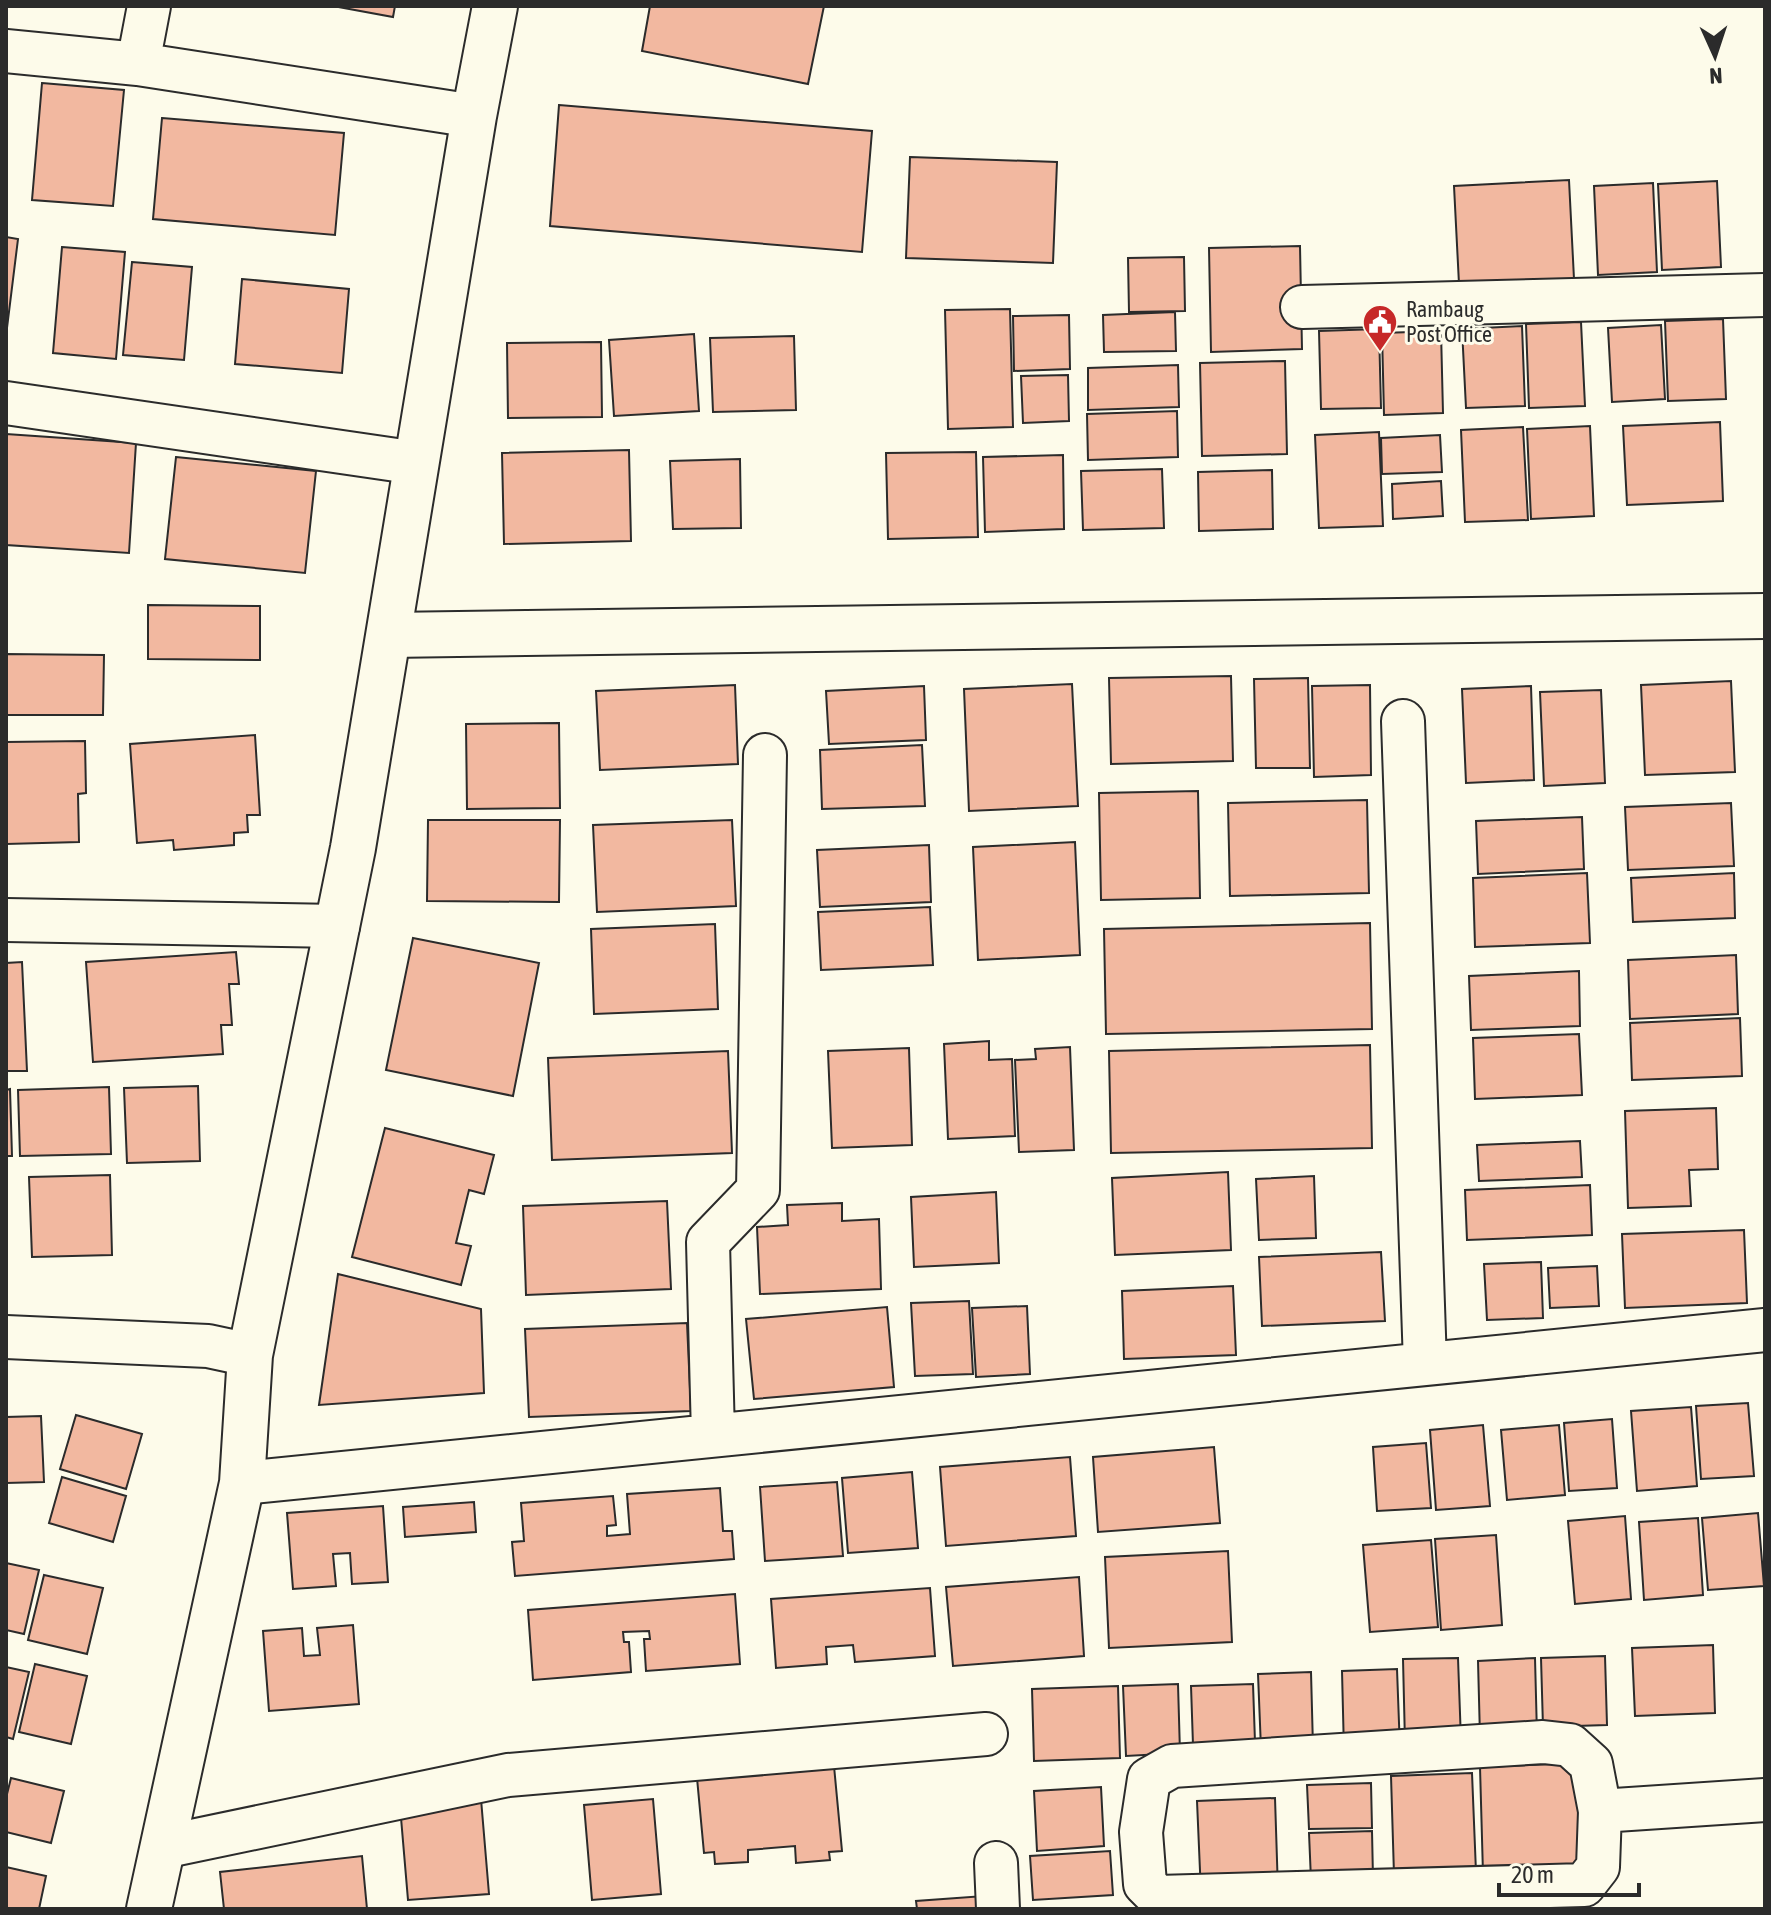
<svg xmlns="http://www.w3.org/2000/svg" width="1771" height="1915" font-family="'Asap Condensed',sans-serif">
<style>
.building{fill:#f2b8a0;stroke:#2b2b2b;stroke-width:2}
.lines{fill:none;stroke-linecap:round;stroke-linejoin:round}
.street-casing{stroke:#2b2b2b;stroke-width:46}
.secondary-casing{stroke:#2b2b2b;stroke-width:48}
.primary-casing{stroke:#2b2b2b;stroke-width:48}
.street{stroke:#fdfbea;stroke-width:42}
.secondary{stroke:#fdfbea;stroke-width:44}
.primary{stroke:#fdfbea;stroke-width:44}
.labels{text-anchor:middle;stroke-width:6;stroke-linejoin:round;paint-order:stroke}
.poi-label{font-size:22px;fill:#2b2b2b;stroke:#fdfbea;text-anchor:start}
</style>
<rect width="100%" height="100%" fill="#fdfbea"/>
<path class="building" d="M333,6H395L393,17Z
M650,6H824L808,84L642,51Z
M42,83L124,90L113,206L32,200Z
M559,105L872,131L862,252L550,226Z
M162,118L344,133L335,235L153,219Z
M910,157L1057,162L1053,263L906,258Z
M1569,180L1574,279L1459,284L1454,186Z
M1717,181L1721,267L1662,270L1658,184Z
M1653,183L1657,272L1598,275L1594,186Z
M6,237L18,239L6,336Z
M1300,246L1302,349L1211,352L1209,248Z
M62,247L125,252L116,359L53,353Z
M1184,257L1185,311L1129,312L1128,258Z
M132,262L192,267L184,360L123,355Z
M242,279L349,289L342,373L235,364Z
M1010,309L1013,427L948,429L945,310Z
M1175,312L1176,351L1104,352L1103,315Z
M1069,315L1070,369L1014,371L1013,316Z
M1723,319L1726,399L1668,401L1665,321Z
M1581,322L1585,406L1529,408L1526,324Z
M1661,325L1665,399L1612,402L1608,328Z
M1522,326L1525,406L1466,408L1462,329Z
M1379,329L1381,408L1321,409L1319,331Z
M1441,331L1443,413L1384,415L1382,333Z
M694,334L699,411L614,416L609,340Z
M794,336L796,410L713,412L710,338Z
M601,342L602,417L508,418L507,343Z
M1285,361L1287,454L1202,456L1200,363Z
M1178,365L1179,407L1088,410V368Z
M1068,375L1069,421L1023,423L1021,376Z
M1177,411L1178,457L1088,460L1087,414Z
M1720,422L1723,501L1627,505L1623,426Z
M1590,426L1594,516L1531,519L1527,429Z
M1523,427L1528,520L1465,522L1461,430Z
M1379,432L1383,526L1319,528L1315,435Z
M6,434L136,443L129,553L6,545Z
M1440,435L1442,472L1382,474L1381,438Z
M629,450L631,541L504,544L502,453Z
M976,452L978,537L888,539L886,453Z
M1063,455L1064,529L985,532L983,457Z
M176,457L316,471L305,573L165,559Z
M740,459L741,528L673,529L670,461Z
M1162,469L1164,528L1083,530L1081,471Z
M1272,470L1273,529L1199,531L1198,472Z
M1441,481L1443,516L1393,519L1392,484Z
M148,605L260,606V660L148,659Z
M6,654L104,655L103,715H6Z
M1231,676L1233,761L1111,764L1109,678Z
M1308,678L1310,768H1256L1254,679Z
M1731,681L1735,772L1645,775L1641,685Z
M1072,684L1078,806L969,811L964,689Z
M735,685L738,764L600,770L596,691Z
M1370,685L1371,775L1314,777L1312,686Z
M924,686L926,740L829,744L826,691Z
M1531,686L1534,780L1466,783L1462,689Z
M1601,690L1605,783L1544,786L1540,692Z
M559,723L560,808L467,809L466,724Z
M255,735L260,815H247L248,832L234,833V845L174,850L173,840L137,843L130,744Z
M85,741L86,793L78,794L79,842L6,844V742Z
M922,745L925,806L822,809L820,750Z
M1198,791L1200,898L1101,900L1099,793Z
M1367,800L1369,893L1230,896L1228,803Z
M1731,803L1734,866L1628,870L1625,807Z
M1582,817L1584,869L1478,874L1476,821Z
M428,820H560L559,902L427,901Z
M732,820L736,906L597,912L593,825Z
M1075,842L1080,955L978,960L973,847Z
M929,845L931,902L820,907L817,850Z
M1587,873L1590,943L1475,947L1473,878Z
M1734,873L1735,918L1633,922L1631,878Z
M930,907L933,965L821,970L818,912Z
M1370,923L1372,1029L1106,1034L1104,929Z
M715,924L718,1009L594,1014L591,929Z
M413,938L539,963L513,1096L386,1070Z
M236,952L239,984H229L232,1025H221L223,1054L93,1062L86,962Z
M1736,955L1738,1014L1630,1019L1628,960Z
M22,962L27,1071H6V963Z
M1579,971L1580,1026L1471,1030L1469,976Z
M1740,1018L1742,1076L1632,1080L1630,1023Z
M1579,1034L1582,1095L1475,1099L1473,1038Z
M989,1041V1060L1012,1059L1015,1136L948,1139L944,1044Z
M1370,1045L1372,1148L1111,1153L1109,1051Z
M1070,1047L1074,1150L1019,1152L1015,1060L1036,1059L1035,1049Z
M909,1048L912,1145L832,1148L828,1051Z
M728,1051L732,1153L552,1160L548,1058Z
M198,1086L200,1161L127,1163L124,1088Z
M109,1087L111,1154L20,1156L18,1090Z
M10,1089L12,1156H6V1090Z
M1716,1108L1718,1169L1689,1170L1691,1206L1628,1208L1625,1111Z
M385,1128L494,1155L484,1194L469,1190L456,1243L471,1246L461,1285L352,1257Z
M1580,1141L1582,1177L1479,1181L1477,1145Z
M1228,1172L1231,1250L1115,1255L1112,1178Z
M110,1175L112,1255L32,1257L29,1177Z
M1314,1176L1316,1238L1259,1240L1256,1179Z
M1590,1185L1592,1235L1467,1240L1465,1190Z
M996,1192L999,1263L914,1267L911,1197Z
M667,1201L671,1289L526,1295L523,1206Z
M842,1203V1221L879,1219L881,1289L760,1294L757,1227L788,1225L787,1205Z
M1744,1230L1747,1303L1625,1308L1622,1234Z
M1381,1252L1385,1321L1262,1326L1259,1257Z
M1541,1262L1543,1318L1487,1320L1484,1264Z
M1597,1266L1599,1306L1550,1308L1548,1268Z
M338,1274L481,1309L484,1393L319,1405Z
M1233,1286L1236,1355L1124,1359L1122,1291Z
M969,1301L973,1374L915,1376L911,1303Z
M1027,1306L1030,1374L976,1377L972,1308Z
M887,1307L894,1387L754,1399L746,1319Z
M687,1323L691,1411L529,1417L525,1329Z
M1748,1403L1754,1476L1701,1479L1696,1406Z
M1691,1407L1697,1486L1637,1491L1631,1411Z
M76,1415L142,1434L126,1489L60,1469Z
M41,1416L44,1482L6,1483V1417Z
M1612,1419L1617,1488L1569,1491L1564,1423Z
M1483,1425L1490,1506L1436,1510L1430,1430Z
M1559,1425L1565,1495L1507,1500L1501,1430Z
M1426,1443L1431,1508L1377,1511L1373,1447Z
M1214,1447L1220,1523L1098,1532L1093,1457Z
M1070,1457L1076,1536L946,1546L940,1467Z
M912,1472L918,1548L848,1553L842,1478Z
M62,1477L126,1496L113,1542L49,1523Z
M837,1482L843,1556L765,1561L760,1487Z
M720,1488L723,1531H732L734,1559L515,1576L512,1542L524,1541L521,1503L613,1496L616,1525L607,1526V1536L630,1534L627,1494Z
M474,1502L476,1532L405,1537L403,1507Z
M383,1506L388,1582L352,1584L350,1553L333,1554L336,1586L293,1589L287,1513Z
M1758,1513L1764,1586L1708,1590L1702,1518Z
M1625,1516L1631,1599L1575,1604L1568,1521Z
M1698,1518L1703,1595L1644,1600L1639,1522Z
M1496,1535L1502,1625L1441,1630L1435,1539Z
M1431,1540L1438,1627L1370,1632L1363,1545Z
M1228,1551L1232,1642L1109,1648L1105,1557Z
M6,1563L39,1570L24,1634L6,1630Z
M44,1575L103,1588L87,1654L28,1640Z
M1079,1577L1084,1656L953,1666L946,1587Z
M930,1588L935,1656L855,1662L853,1645L826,1647L827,1664L776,1668L771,1599Z
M735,1594L740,1664L646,1671L644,1639H650L649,1631L623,1632L624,1642H629L631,1672L533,1680L528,1610Z
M353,1625L359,1704L269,1711L263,1631L302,1628L304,1656L320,1655L317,1628Z
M1713,1645L1715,1713L1635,1716L1632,1648Z
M1605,1656L1607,1725L1543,1727L1541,1658Z
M1458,1658L1461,1741L1405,1743L1403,1659Z
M1535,1658L1537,1735L1480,1737L1478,1661Z
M35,1664L87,1676L71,1744L19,1732Z
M6,1667L29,1672L13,1739L6,1737Z
M1397,1669L1400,1750L1344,1752L1342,1671Z
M1311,1672L1313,1747L1261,1749L1258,1674Z
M1178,1684L1180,1753L1126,1756L1123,1686Z
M1253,1684L1255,1742L1193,1745L1191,1686Z
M1118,1686L1120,1758L1034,1761L1032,1689Z
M1579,1763L1583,1871L1483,1874L1480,1767Z
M834,1766L842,1851L829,1852L830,1860L796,1863L795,1846L748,1850V1862L715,1864L714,1852L704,1853L697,1778Z
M1472,1773L1476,1872L1394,1875L1391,1776Z
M11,1778L64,1791L51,1843L6,1832V1798Z
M1371,1783L1372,1828L1309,1829L1307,1785Z
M1101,1787L1104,1846L1037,1851L1034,1791Z
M1275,1798L1278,1891L1201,1894L1197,1801Z
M481,1799L489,1894L408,1900L400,1806Z
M653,1799L661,1894L592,1900L584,1805Z
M1372,1831L1373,1878L1311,1880L1309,1833Z
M1110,1851L1113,1895L1033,1900L1030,1856Z
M362,1856L367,1909H224L220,1872Z
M6,1867L46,1876L39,1909H6Z
M984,1896L985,1909H917L916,1901Z"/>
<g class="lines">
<g class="street-casing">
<path id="street" d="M6,51L138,64L474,116
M138,64L149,6
M1302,307L1765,295
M6,403L417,463
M1403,721L1425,1364
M6,920L338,926
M6,1337L208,1346L250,1355
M713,1435L708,1242L758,1190L765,755
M242,1483L1765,1330
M1543,1742L1570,1745L1591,1764L1600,1811L1598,1867L1584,1885L1158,1897L1145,1884L1141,1832L1149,1779L1172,1766Z
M1600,1811L1765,1800
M163,1847L508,1775L986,1734
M996,1863L998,1909"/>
</g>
<g class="secondary-casing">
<path id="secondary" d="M389,635L1765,616"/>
</g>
<g class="primary-casing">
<path id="primary" d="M149,1909L242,1483L250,1355L353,848L474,116L495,6"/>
</g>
<use href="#street" class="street"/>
<use href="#secondary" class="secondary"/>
<use href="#primary" class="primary"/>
</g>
<defs>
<g id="civic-pin" transform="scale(1.8)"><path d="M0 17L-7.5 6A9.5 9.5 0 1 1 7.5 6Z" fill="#c62828" stroke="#fdfbea"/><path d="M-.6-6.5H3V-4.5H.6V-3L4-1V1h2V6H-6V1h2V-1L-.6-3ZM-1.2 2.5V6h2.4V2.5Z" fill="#fff"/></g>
</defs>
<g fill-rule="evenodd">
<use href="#civic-pin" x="1380" y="322"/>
</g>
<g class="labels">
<g class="poi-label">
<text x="1406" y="317">Rambaug<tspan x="1406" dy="25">Post Office</tspan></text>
</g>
</g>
<rect width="1771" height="1915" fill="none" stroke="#2b2b2b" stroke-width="16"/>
<g transform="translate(1715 56) rotate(177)" stroke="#fdfbea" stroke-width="6" paint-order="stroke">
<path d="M0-6L14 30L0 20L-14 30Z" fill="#2b2b2b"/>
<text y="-12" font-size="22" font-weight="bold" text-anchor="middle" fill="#2b2b2b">N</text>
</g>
<path d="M1499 1883v12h140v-12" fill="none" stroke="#2b2b2b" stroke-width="4"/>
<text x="1511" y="1883" font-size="24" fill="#2b2b2b" stroke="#fdfbea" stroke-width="6" paint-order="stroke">20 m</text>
</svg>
